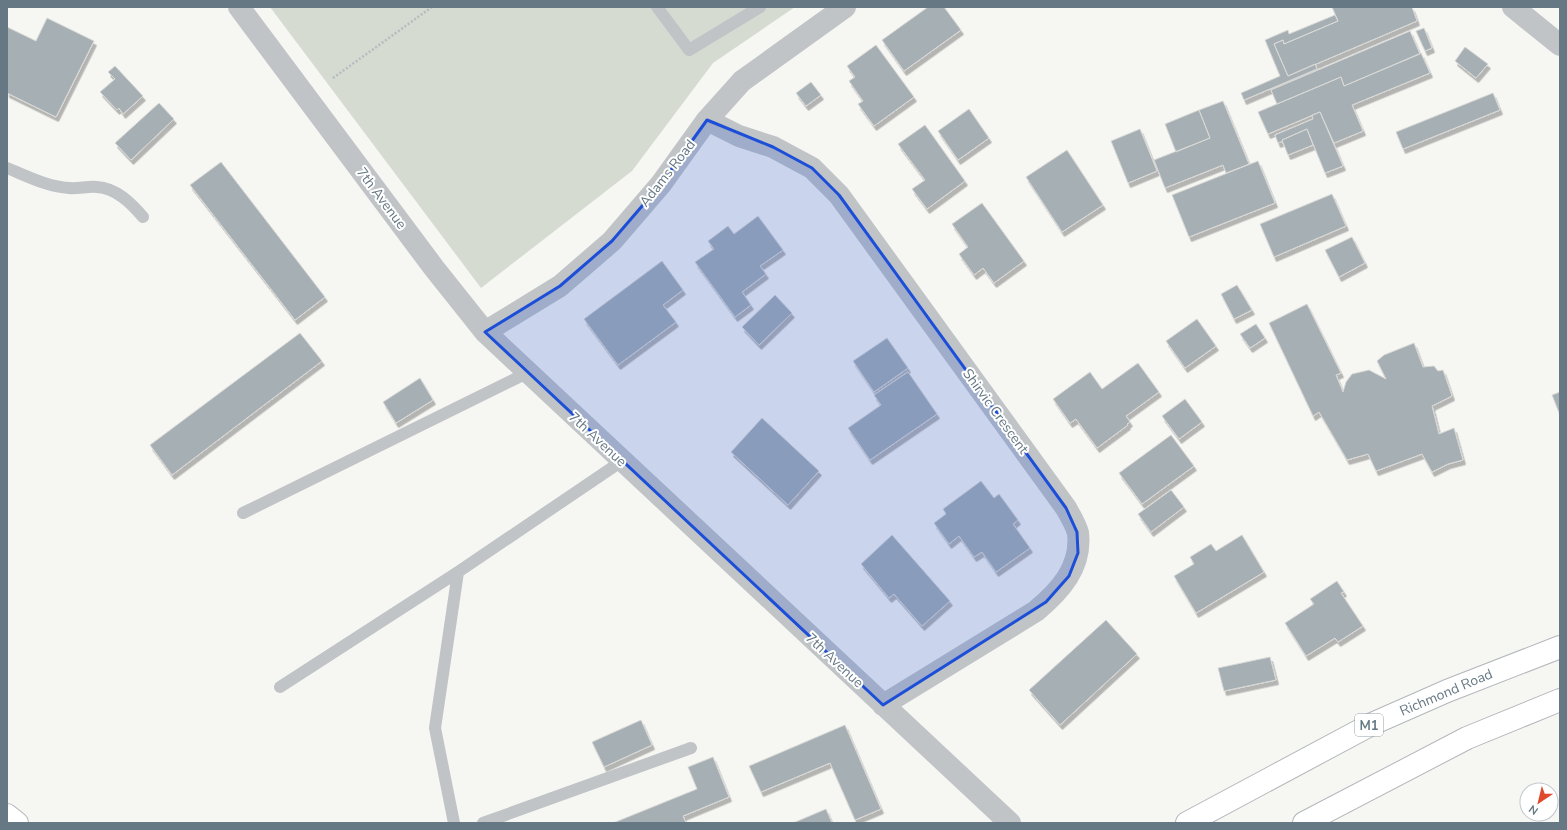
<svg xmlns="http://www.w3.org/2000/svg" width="1567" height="830" font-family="'Nunito Sans',sans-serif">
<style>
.green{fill:#d6dbd2}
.building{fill:#a6afb4;stroke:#d8d8d5;filter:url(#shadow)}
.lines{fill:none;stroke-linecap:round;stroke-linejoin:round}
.trunk-casing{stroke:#b3b7ba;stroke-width:24}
.motorway-casing{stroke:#b3b7ba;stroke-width:24}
.path{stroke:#b8bbbe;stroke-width:2.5;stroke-dasharray:2 2;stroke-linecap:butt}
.service{stroke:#c0c4c7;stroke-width:12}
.minor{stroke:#c0c4c7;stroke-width:22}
.trunk{stroke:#fff;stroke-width:22}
.motorway{stroke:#fff;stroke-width:22}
.marked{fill:#1d4ed8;fill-opacity:0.2;stroke:#1d4ed8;stroke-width:3;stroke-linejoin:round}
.labels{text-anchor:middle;stroke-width:4;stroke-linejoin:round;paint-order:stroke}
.shield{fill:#fff;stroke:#94a0a9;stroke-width:1}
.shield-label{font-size:13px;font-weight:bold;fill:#667884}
.street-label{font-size:14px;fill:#667884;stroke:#fff}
</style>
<defs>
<filter id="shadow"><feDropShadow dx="2.5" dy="4.5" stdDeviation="0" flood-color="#0004"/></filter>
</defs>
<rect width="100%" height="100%" fill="#f6f6f3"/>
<path class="green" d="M270,7H795L713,63L632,171L481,288Z"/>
<path class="building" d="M928,7H944L961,30L904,71L882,40Z
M1332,7H1412L1417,21L1288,76L1274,44L1283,40L1284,44L1338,21Z
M1335,15L1338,21L1284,44L1283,40L1274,44L1288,76L1315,64L1317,69L1244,100L1241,93L1280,76L1265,40L1288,30L1289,34Z
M47,18L94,41L56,117L7,93V27L36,41Z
M1424,28L1432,48L1425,51L1416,31Z
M1410,31L1420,54L1344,86L1341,77L1277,104L1271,90Z
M876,45L914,97L874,126L858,104L863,101L849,81L855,77L847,66Z
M1465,47L1488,64L1476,78L1455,61Z
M1421,53L1430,73L1352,105L1363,131L1334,143L1320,112L1268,134L1258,112L1341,77L1344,86Z
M115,66L143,96L123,114L119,108L117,110L100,92L115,79L108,72Z
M811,82L821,95L806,106L796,93Z
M1493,93L1500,110L1403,149L1396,132Z
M1223,101L1249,164L1226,173L1223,165L1165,188L1154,160L1210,138L1199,110Z
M159,103L174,119L131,160L115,143Z
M969,109L989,138L958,160L938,131Z
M1199,110L1210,138L1176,152L1165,124Z
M1320,112L1343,166L1325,173L1307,129L1282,140L1283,141L1278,143L1275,135L1313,119L1312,115Z
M925,125L965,181L927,209L912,189L925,180L898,144Z
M1140,129L1157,171L1128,183L1111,141Z
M1307,129L1313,145L1288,155L1282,140Z
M1067,150L1103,205L1062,232L1026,177Z
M1258,161L1275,203L1189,237L1172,195Z
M221,162L325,297L295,320L190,185Z
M1332,194L1346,226L1274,257L1260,224Z
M982,203L1024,261L994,283L983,268L974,275L959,254L968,247L952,224Z
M758,216L783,250L760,266L766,274L742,292L751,305L735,317L695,262L714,249L708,241L728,226L734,234Z
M1352,237L1365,263L1339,277L1325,250Z
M662,261L683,290L663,305L676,322L618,365L584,319Z
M1237,285L1252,310L1234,319L1221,294Z
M775,295L792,313L759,345L742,327Z
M1307,304L1341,373L1336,375L1343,392L1346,382L1352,374L1369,370L1386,379L1377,361L1384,355L1414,343L1423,367L1434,366L1438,371L1443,370L1452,396L1432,406L1439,434L1454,428L1463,460L1448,464L1432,472L1422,454L1376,471L1368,454L1347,460L1319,412L1313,416L1269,323Z
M1197,319L1216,346L1185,368L1166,341Z
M1256,324L1265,338L1250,348L1240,334Z
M300,333L322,361L172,475L150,445Z
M887,338L908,368L874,392L853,361Z
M1138,363L1159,392L1126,416L1130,422L1127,424L1128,425L1097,448L1076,419L1070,423L1053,399L1090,372L1102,389Z
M908,372L937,414L870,460L848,428L881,405L874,395Z
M420,378L433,400L396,423L383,402Z
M1560,392V415L1552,395Z
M1185,399L1202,422L1179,439L1162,416Z
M762,418L819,471L788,505L731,452Z
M1171,435L1194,466L1142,504L1119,473Z
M981,481L994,498L999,494L1018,520L1013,524L1030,548L996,572L982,552L974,557L959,536L949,544L934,523L946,514L943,509Z
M1171,490L1184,507L1151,532L1138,514Z
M892,535L950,601L922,626L894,594L889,598L861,564Z
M1242,535L1264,572L1196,613L1174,576L1194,564L1190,557L1211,544L1216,551Z
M1337,581L1344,592L1341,593L1363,626L1338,642L1335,638L1306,656L1285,623L1314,604L1310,599Z
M1106,620L1137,654L1060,725L1029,690Z
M1270,657L1276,680L1224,691L1218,668Z
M641,720L652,745L604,767L592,742Z
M845,725L881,809L855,820L830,763L761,792L749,766Z
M713,757L729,797L683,816L686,823H613L697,789L688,767Z
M826,809L832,823H793Z"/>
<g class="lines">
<g class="trunk-casing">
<path id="trunk" d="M1187,823L1372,724L1447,691L1560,647
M1304,823L1467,738L1560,700"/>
</g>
<g class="motorway-casing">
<path id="motorway" d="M7,815L17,823"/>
</g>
<path class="path" d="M333,78L432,7"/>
<path class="service" d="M657,7L689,50L760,7
M7,168C27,176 48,187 69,188C78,189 88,186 97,187C116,188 131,203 143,217
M243,513L527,373
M280,687L458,572L622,461
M454,823L435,728L458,572
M483,823L691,748"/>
<path class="minor" d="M239,7L434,268L485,332L1010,823
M1513,7L1560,45
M707,120L739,136L773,147L812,168L839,195L1066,508C1070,515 1076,525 1078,533C1082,567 1060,591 1036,611L883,705
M485,332L560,286L612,241L661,184L707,120L742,81L845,7"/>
<use href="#trunk" class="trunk"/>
<use href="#motorway" class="motorway"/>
</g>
<path class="marked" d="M707,120L773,147L812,168L839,195L1066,508L1077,532L1078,553L1069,576L1046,602L883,705L485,332L560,286L612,241L661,184Z"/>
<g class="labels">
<rect class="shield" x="1355" y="714" width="28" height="22" rx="3"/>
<g class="shield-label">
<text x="1369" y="730">M1</text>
</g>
<g class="street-label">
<text transform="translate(667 173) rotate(-52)" y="5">Adams Road</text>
<text transform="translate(382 198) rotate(53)" y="5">7th Avenue</text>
<text transform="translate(996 411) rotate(54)" y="5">Shirvic Crescent</text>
<text transform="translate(598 439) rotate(43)" y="5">7th Avenue</text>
<text transform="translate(835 660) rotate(43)" y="5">7th Avenue</text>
<text transform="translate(1446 692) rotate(-23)" y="5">Richmond Road</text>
</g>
</g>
<rect width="1567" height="830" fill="none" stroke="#667884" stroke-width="16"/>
<g transform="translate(1539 802) rotate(215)"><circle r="19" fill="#ffffff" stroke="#c2c9ce"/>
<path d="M0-3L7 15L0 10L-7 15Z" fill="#e04929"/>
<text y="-6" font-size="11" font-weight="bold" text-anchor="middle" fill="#667884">N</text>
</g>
</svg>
